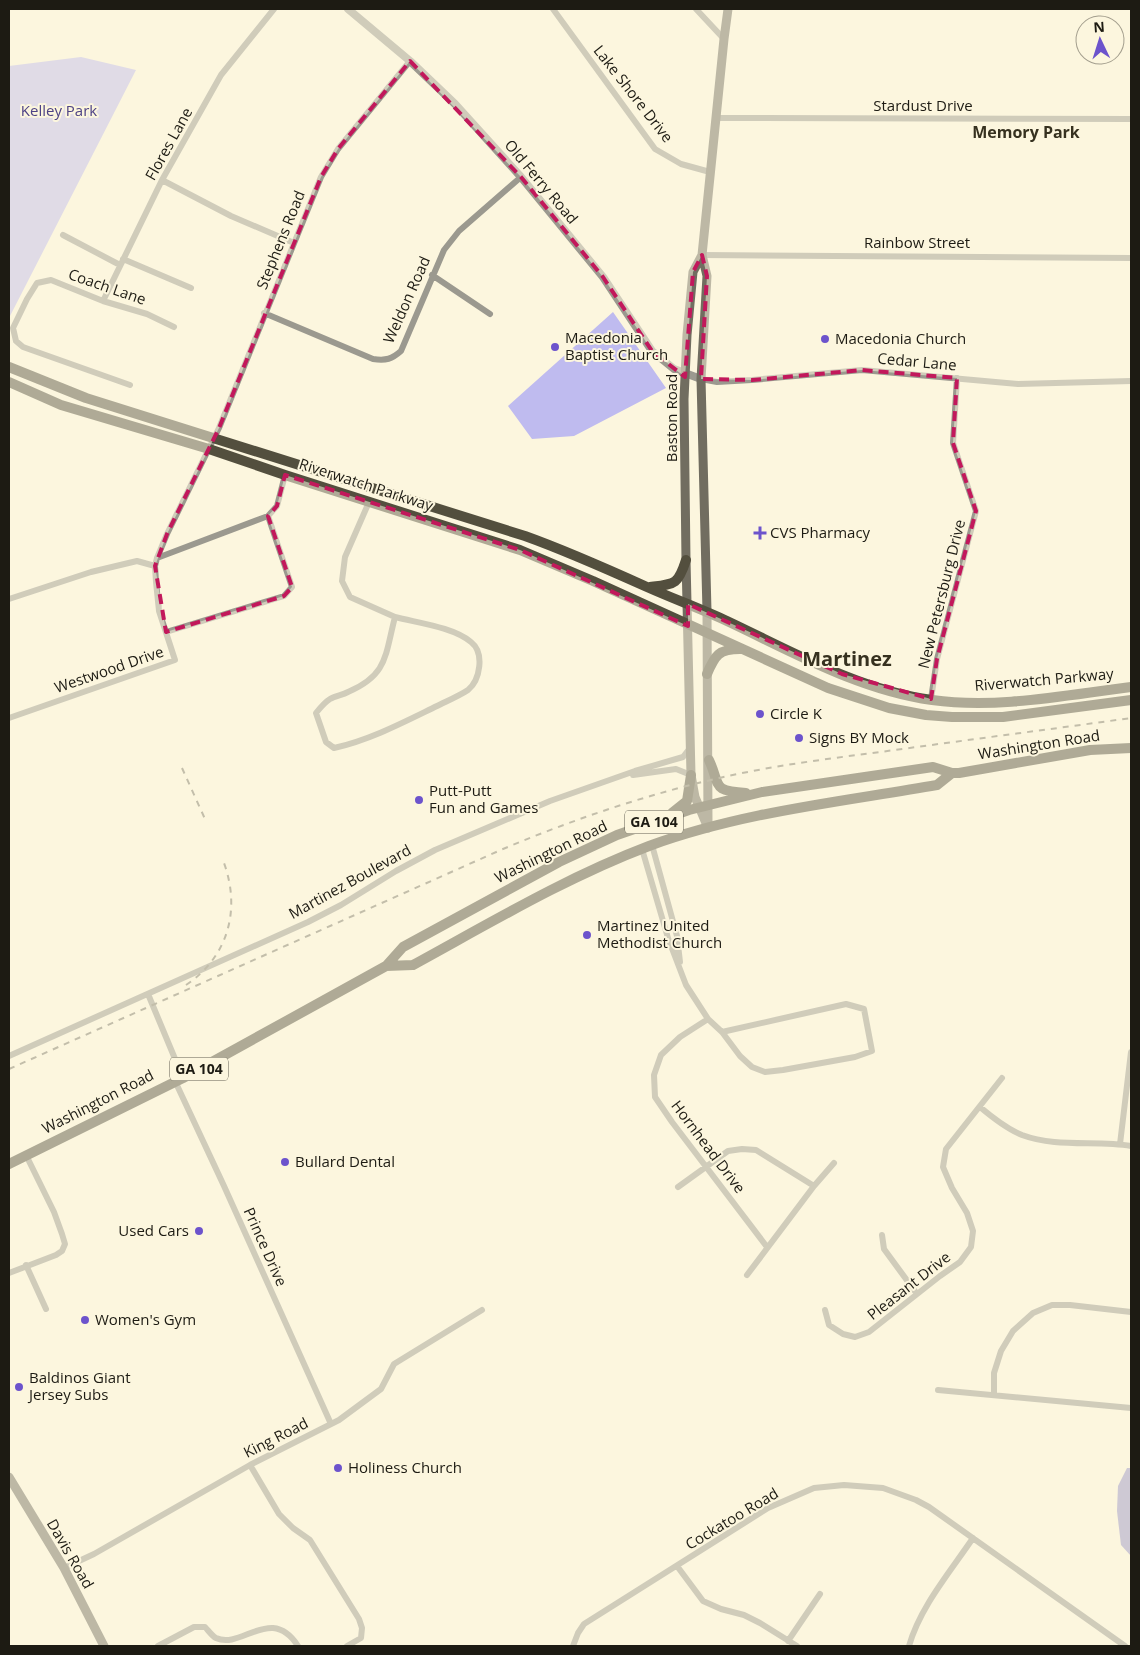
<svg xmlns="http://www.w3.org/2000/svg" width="1140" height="1655" font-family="'Open Sans',sans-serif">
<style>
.green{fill:#bfbbef}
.water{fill:#9792c7}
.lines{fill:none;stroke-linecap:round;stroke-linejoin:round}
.minor{stroke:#9b998f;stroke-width:6}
.tertiary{stroke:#9b998f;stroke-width:8}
.secondary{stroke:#716d60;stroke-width:9}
.primary{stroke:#534f3e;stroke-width:10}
.rail{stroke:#7f7b6c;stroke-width:2;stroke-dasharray:6 6;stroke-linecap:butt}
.marked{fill:none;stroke:#c2185b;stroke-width:4;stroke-dasharray:10 6;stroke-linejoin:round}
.poi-dot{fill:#6c53cc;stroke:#fcf6de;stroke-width:2}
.labels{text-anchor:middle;stroke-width:4;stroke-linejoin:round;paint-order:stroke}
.shield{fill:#fcf6de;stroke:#605d50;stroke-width:1}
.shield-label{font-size:14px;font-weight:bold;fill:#1d1b13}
.street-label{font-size:15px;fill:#1d1b13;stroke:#fcf6de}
.park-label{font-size:15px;fill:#4d4285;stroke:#fcf6de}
.poi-label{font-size:15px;fill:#1d1b13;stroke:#fcf6de;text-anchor:start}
.neighbourhood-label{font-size:16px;font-weight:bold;fill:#36311f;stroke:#fcf6de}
.district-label{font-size:20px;font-weight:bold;fill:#36311f;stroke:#fcf6de}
</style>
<rect width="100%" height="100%" fill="#fcf6de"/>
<path class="green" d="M81,57L136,70L9,318V66Z
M613,312L666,388L574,436L532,439L508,406Z"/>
<path class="water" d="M1127,1468H1131V1556L1121,1545L1117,1511L1118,1486Z"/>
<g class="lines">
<path class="minor" d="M553,9L655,149L681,164L710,172
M696,9L724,39
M716,118L1131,119
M162,180L231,216L294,243
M63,235L120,265
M702,255L1131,258
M123,259L191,288
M432,275L490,314
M103,301L162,180L221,75L274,9
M264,313L373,359C386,361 392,359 401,351L444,250L459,231L521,177
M701,379L717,382L752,380L862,370L1018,384L1131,381
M130,385L23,347L16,341L13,328L27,299L37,283L51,280L103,301L147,314L174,327
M369,502L345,557L342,581L350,597L395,617
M157,558L268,516L277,506L285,475
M9,599L91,572L137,561L155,566
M395,617C418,623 453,627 471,642C485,653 480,680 468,690C459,696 447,701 437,706C404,722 370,740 334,748L326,742L316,713C320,708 325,702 330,699C335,696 342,695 348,692C388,675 385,655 395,617Z
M166,632L284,596L292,587L268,516
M931,699L937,659L976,511L953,443L957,378
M9,718L175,660L159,611L156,582L155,566L157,558L167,534L219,428L321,177L338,149L410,61
M633,775L676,769L691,775
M652,845L677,936L680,962
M642,849L668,938L686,985L708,1019L722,1032L740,1056L752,1067L765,1072L783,1070L855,1057L872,1051L864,1009L846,1004L722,1032
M148,994L183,1078
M708,1019L680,1037L661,1055L654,1075L655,1097L672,1122L767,1247
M9,1056L308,922L341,905L396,871L435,850L550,801L635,771L683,757L690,748
M175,1081L224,1186L331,1424
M980,1107C993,1118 1007,1129 1022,1135C1057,1148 1096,1140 1131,1146
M1120,1144L1131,1052
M678,1187L728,1151L742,1149L756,1150L814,1186
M882,1235L884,1249L917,1294
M26,1265L46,1309
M9,1273L56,1255L62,1251L65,1244L62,1234L54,1212L26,1155
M747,1275L814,1186L834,1163
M825,1310L829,1325L843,1334L855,1337L869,1332L940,1276L960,1262L971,1247L973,1231L967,1213L952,1188L943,1167L946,1149L1002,1078
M938,1390L1131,1408
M994,1395V1373L1001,1351L1013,1331L1033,1313L1052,1305H1070L1131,1312
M250,1465L279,1514L293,1528L310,1540L359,1619L362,1628L361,1638L347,1646
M677,1566L703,1601L721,1609L744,1615L760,1623L797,1646
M64,1568L94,1554L250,1465L339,1420L381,1389L394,1364L482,1310
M788,1641L820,1594
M158,1646L194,1627H205C208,1630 212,1636 216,1638C242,1650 271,1604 298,1646
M573,1646L578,1633L584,1624L768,1508L814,1488L844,1485L883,1488L916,1500L929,1507L1125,1646
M909,1646C920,1607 950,1572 973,1538"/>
<path class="tertiary" d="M348,9L410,61L455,104L521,177L603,277L652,351L674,369L701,379"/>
<path class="secondary" d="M702,255L707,276L701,379L707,611L708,824
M708,828L695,797L691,775L686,560L684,399L687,335L693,272L702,255L724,39L728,9
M9,1477L64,1568L104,1646"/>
<path class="primary" d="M9,367L86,398L525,536C567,551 607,569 647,587C674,599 701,609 727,621C793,652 859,690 932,700C999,709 1065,695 1131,687
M9,382L61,405L209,449L285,475L520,550L593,581L828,688L889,708L926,715L952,717H1003L1131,700
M650,587C675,584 678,585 686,560
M707,674C715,655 719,649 740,649
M709,760C721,786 711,791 746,793
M672,813L687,801L691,775
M386,966L413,965C490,923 567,877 649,846C742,812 840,802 937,785L952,773
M9,1164L183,1078L386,966L403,947L559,862L617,835L689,810L762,792L933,767L952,773H959L1090,750L1131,748"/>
<path class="rail" d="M182,768L205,819
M186,985C228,957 241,910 224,863
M9,1069L503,849C572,820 642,796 715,779C774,765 835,758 895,750C974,739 1052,729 1131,718"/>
</g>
<path d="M0 0H1140V1655H0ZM410,61L521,177L603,277L652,351L685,377L693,272L702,255L707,276L701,379L752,380L862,370L957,378L953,443L976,511L937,659L931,699L842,674L688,604V626L520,550L285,475L277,506L268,516L292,587L284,596L166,632L155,566L167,534L219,428L321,177L338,149Z" fill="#fcf6de" fill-opacity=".55" fill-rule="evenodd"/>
<path class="marked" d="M410,61L521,177L603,277L652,351L685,377L693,272L702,255L707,276L701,379L752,380L862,370L957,378L953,443L976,511L937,659L931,699L842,674L688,604V626L520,550L285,475L277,506L268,516L292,587L284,596L166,632L155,566L167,534L219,428L321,177L338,149Z"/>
<g class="poi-dot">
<circle cx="825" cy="339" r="5"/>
<circle cx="555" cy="347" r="5"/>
<path d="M757.5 525.5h5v5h5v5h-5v5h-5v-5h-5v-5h5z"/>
<circle cx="760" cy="714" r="5"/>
<circle cx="799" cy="738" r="5"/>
<circle cx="419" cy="800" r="5"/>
<circle cx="587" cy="935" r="5"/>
<circle cx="285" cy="1162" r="5"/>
<circle cx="199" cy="1231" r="5"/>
<circle cx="85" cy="1320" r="5"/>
<circle cx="19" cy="1387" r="5"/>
<circle cx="338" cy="1468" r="5"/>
</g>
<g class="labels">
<g class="shield">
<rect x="625" y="810.5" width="58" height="23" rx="4"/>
<rect x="170" y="1057.5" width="58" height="23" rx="4"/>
</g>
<g class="shield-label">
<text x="654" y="827">GA 104</text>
<text x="199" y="1074">GA 104</text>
</g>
<g class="street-label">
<text transform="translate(633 94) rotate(52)" y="5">Lake Shore Drive</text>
<text x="923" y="111">Stardust Drive</text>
<text transform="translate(169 144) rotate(-61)" y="5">Flores Lane</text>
<text transform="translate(541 182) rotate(50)" y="5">Old Ferry Road</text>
<text transform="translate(281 240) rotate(-68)" y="5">Stephens Road</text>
<text x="917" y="248">Rainbow Street</text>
<text transform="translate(107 287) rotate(19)" y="5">Coach Lane</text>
<text transform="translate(407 300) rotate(-66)" y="5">Weldon Road</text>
<text transform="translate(917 362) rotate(5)" y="5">Cedar Lane</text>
<text transform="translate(672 418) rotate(-90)" y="5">Baston Road</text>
<text transform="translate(366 485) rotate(18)" y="5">Riverwatch Parkway</text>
<text transform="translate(942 594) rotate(-76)" y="5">New Petersburg Drive</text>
<text transform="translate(109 670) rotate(-19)" y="5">Westwood Drive</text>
<text transform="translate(1044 680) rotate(-5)" y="5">Riverwatch Parkway</text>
<text transform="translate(1039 745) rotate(-9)" y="5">Washington Road</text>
<text transform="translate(551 852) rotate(-26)" y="5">Washington Road</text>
<text transform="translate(350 882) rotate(-29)" y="5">Martinez Boulevard</text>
<text transform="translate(98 1102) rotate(-27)" y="5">Washington Road</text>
<text transform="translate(708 1147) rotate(53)" y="5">Hornhead Drive</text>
<text transform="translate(265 1247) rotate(66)" y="5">Prince Drive</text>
<text transform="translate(909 1286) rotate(-38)" y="5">Pleasant Drive</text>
<text transform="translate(276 1438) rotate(-27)" y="5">King Road</text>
<text transform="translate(732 1519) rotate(-31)" y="5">Cockatoo Road</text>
<text transform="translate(70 1554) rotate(60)" y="5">Davis Road</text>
</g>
<g class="park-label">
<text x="59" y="116">Kelley Park</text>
</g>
<g class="poi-label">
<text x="565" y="343">Macedonia<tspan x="565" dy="17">Baptist Church</tspan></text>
<text x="835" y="344">Macedonia Church</text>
<text x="770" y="538">CVS Pharmacy</text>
<text x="770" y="719">Circle K</text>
<text x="809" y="743">Signs BY Mock</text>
<text x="429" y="796">Putt-Putt<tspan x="429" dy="17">Fun and Games</tspan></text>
<text x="597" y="931">Martinez United<tspan x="597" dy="17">Methodist Church</tspan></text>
<text x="295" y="1167">Bullard Dental</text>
<text x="189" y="1236" text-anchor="end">Used Cars</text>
<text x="95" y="1325">Women's Gym</text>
<text x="29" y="1383">Baldinos Giant<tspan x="29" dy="17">Jersey Subs</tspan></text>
<text x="348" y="1473">Holiness Church</text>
</g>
<g class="neighbourhood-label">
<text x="1026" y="138">Memory Park</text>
</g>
<g class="district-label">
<text x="847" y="666">Martinez</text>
</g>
</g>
<rect width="1140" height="1655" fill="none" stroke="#1d1b13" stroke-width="20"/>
<g transform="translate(1100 40) rotate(356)"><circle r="24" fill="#fcf6de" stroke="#a39e8d"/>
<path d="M0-4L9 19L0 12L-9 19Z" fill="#6c53cc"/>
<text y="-8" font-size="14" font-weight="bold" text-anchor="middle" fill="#1d1b13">N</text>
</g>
</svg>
